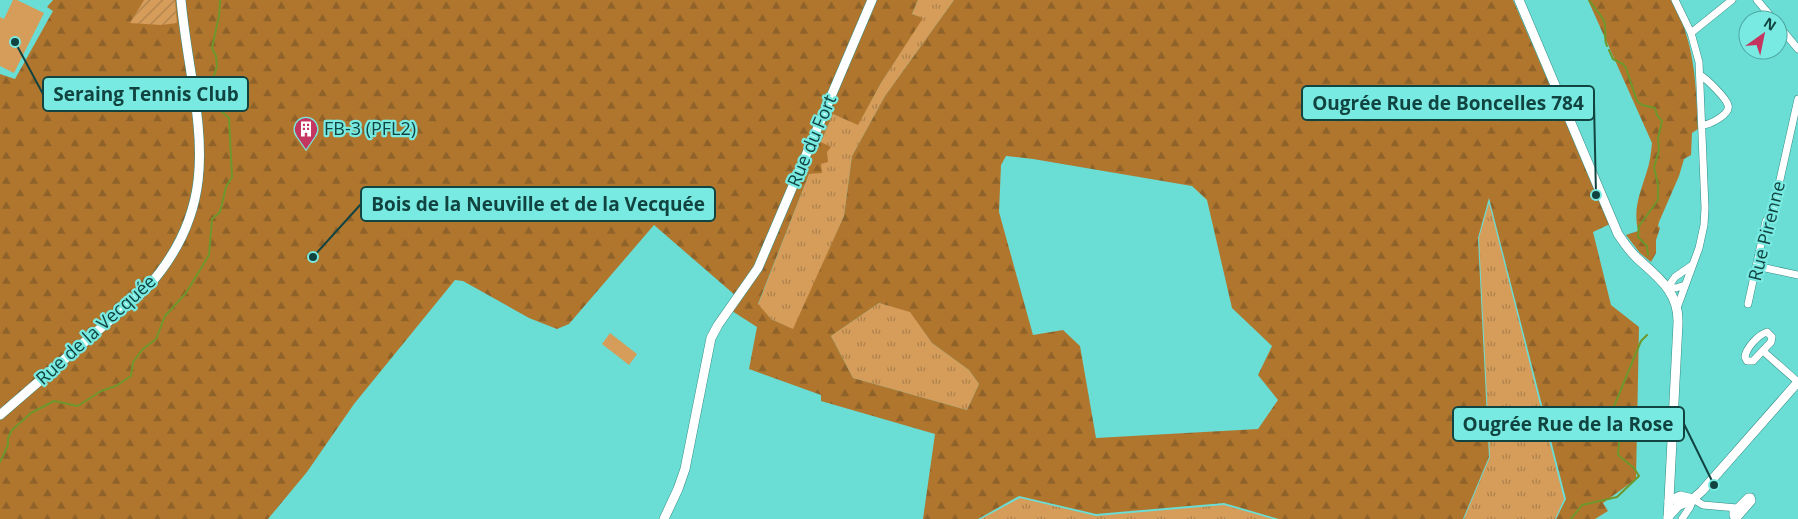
<svg xmlns="http://www.w3.org/2000/svg" width="1798" height="519" font-family="'Open Sans',sans-serif">
<style>
.grass{fill:url(#grass-tufts)}
.forest{fill:url(#forest-firs);fill-rule:evenodd}
.garden{fill:url(#garden-furrows)}
.pitch{fill:#d69c5a}
.lines{fill:none;stroke-linecap:round;stroke-linejoin:round}
.stream{stroke:#6e972c;stroke-width:2}
.minor-casing{stroke:#328c85;stroke-width:8}
.tertiary-casing{stroke:#328c85;stroke-width:10}
.secondary-casing{stroke:#328c85;stroke-width:10}
.minor{stroke:#fff;stroke-width:7}
.tertiary{stroke:#fff;stroke-width:9}
.secondary{stroke:#fff;stroke-width:9}
.labels{text-anchor:middle;stroke-width:4.5;stroke-linejoin:round;paint-order:stroke}
.poi-label{font-size:18px;fill:#114441;stroke:#78eae1;text-anchor:start}
.street-label{font-size:18px;fill:#114441;stroke:#78eae1}
.leader{fill:none;stroke:#114441;stroke-width:2}
.callout-dot{fill:#114441;stroke:#78eae1;stroke-width:2}
.callout{fill:#78eae1;stroke:#114441;stroke-width:2}
.callout-label{font-size:19px;text-anchor:middle;font-weight:bold;fill:#114441}
</style>
<defs>
<pattern id="grass-tufts" width="24" height="20" patternUnits="userSpaceOnUse" patternTransform="scale(1.25)"><rect width="24" height="20" fill="#d69c5a"/><path d="M3 7l-1-3M5 7V3M7 7l1-3M15 17l-1-3M17 17v-4M19 17l1-3" fill="none" stroke="#ac814c"/></pattern>
<pattern id="forest-firs" width="22" height="20" patternUnits="userSpaceOnUse" patternTransform="scale(1.25)"><rect width="22" height="20" fill="#b1762e"/><path d="M5 1l3.5 6h-7zM16 11l3.5 6h-7z" fill="#8f6229"/></pattern>
<pattern id="garden-furrows" width="10" height="10" patternUnits="userSpaceOnUse" patternTransform="scale(1.25)"><rect width="10" height="10" fill="#d69c5a"/><path d="M-1 1l2-2M0 10L10 0M9 11l2-2" fill="none" stroke="#ac814c"/></pattern>
</defs>
<rect width="100%" height="100%" fill="#6addd4"/>
<path class="grass" d="M918,0H954L885,96L852,156L844,216L794,330L771,319L758,305L809,174L821,164V142L833,114L858,124L881,83L922,18L912,14Z
M1489,203L1564,499L1555,519H1464L1490,457L1479,238Z
M879,303L910,311L932,343L969,370L979,384L967,410L853,378L831,336Z
M1020,498L1096,516L1224,505L1273,519H981Z"/>
<path class="forest" d="M53,0H868L756,265L736,296L654,225L569,324L557,329L529,318L463,281L455,280L354,404L307,472L268,519H0V74L15,79L53,11L47,7Z
M875,0H918L912,14L923,18L881,83L858,125L833,114L821,142L831,147L827,152L828,162L821,164L822,173L809,174L758,304L771,319L793,329L844,216L852,156L885,96L954,0H1513L1610,224L1593,232L1611,305L1639,327L1636,479L1603,503L1608,511L1595,519H1556L1566,499L1489,198L1478,238L1489,457L1463,519H1279L1224,503L1096,514L1019,496L978,519H923L935,434L821,401V395L749,369L757,327L732,311L753,282ZM1006,156L1033,159L1192,186L1207,200L1232,308L1272,346L1258,375L1278,400L1258,429L1096,438L1080,346L1063,330L1033,335L999,212L1001,165ZM879,303L910,312L932,343L969,370L979,384L967,410L853,378L831,336Z
M1588,0H1671C1695,40 1696,84 1698,129L1692,133L1691,155L1684,159L1679,176L1659,222L1658,226L1660,228L1656,240V253L1651,262L1640,253L1626,235L1638,231C1633,207 1640,194 1647,171C1650,162 1651,153 1652,143Z"/>
<path class="garden" d="M144,0H175L177,23L161,25L130,23Z"/>
<path class="pitch" d="M13,0H17L44,13L14,73L0,66V17L4,19Z
M610,333L637,354L629,365L602,344Z"/>
<g class="lines">
<path class="stream" d="M1589,0C1593,7 1601,14 1604,21C1607,29 1603,38 1607,46
M1609,50L1613,59L1623,64L1626,68L1637,101L1642,105L1655,108L1657,115L1662,121L1658,138L1659,150L1654,167L1658,185V200L1639,226L1638,237L1647,246L1648,255
M0,462L8,445V438L12,430L31,413L54,401L78,406L101,391L116,386L131,376L133,362L143,349L156,339L165,316L186,293L209,255L212,219L220,212L226,187L232,177L229,118L219,109L214,101L213,79L217,66L216,56L212,48L219,16L220,0
M1571,519L1582,505L1617,497L1639,476L1634,468L1618,455L1620,430L1610,416L1641,341L1647,335"/>
<g class="minor-casing">
<path id="minor" d="M1675,0L1691,33L1699,62L1705,208L1704,225L1699,248L1677,308
M1757,0L1774,20
M1778,25L1798,49
M1691,33L1732,0
M1700,75C1707,79 1726,98 1728,105C1731,114 1710,125 1702,125
M1756,266L1798,275
M1685,285L1676,288L1668,287L1675,277L1691,266
M1748,304L1766,221L1773,211L1798,99
M1767,332L1772,337L1771,342L1753,361H1747L1745,357C1746,348 1758,335 1767,332Z
M1763,351L1798,382
M1748,497H1751L1752,501L1738,517L1733,516V512Z
M1682,519L1690,507L1693,499L1703,505L1737,508"/>
</g>
<g class="tertiary-casing">
<path id="tertiary" d="M1669,501L1680,496L1693,499
M1668,517L1678,506L1693,499L1702,491L1798,382
M664,519L678,489L685,469L711,338L718,325L758,268L872,0"/>
</g>
<g class="secondary-casing">
<path id="secondary" d="M1519,0L1618,234C1624,243 1630,252 1638,259C1658,277 1679,292 1678,323L1668,519
M0,415L146,289C232,194 191,110 181,0"/>
</g>
<use href="#minor" class="minor"/>
<use href="#tertiary" class="tertiary"/>
<use href="#secondary" class="secondary"/>
</g>
<defs>
<g id="building-pin" transform="scale(1.25)"><path d="M0 17L-7.5 6A9.5 9.5 0 1 1 7.5 6Z" fill="#c4355f" stroke="#78eae1"/><path d="M-4-6H4V6H1V3H-1V6H-4ZM-2.5-4.3h1.7v1.8h-1.7ZM.8-4.3h1.7v1.8H.8ZM-2.5-1h1.7V.8h-1.7ZM.8-1h1.7V.8H.8Z" fill="#fff"/></g>
</defs>
<g fill-rule="evenodd">
<use href="#building-pin" x="306" y="129"/>
</g>
<g class="labels">
<g class="poi-label">
<text x="324" y="135">FB-3 (PFL2)</text>
</g>
<g class="street-label">
<text transform="translate(812 141) rotate(-67)" y="6">Rue du Fort</text>
<text transform="translate(1767 231) rotate(-76)" y="6">Rue Pirenne</text>
<text transform="translate(96 330) rotate(-42)" y="6">Rue de la Vecquée</text>
</g>
</g>
<path class="leader" d="M15 42L43 94M1596 195L1594 103M313 257L361 204M1714 485L1684 424"/>
<g class="callout-dot">
<circle cx="15" cy="42" r="5"/>
<circle cx="1596" cy="195" r="5"/>
<circle cx="313" cy="257" r="5"/>
<circle cx="1714" cy="485" r="5"/>
</g>
<g class="callout">
<rect x="43" y="77" width="205" height="34" rx="5"/>
<rect x="1302" y="86" width="292" height="34" rx="5"/>
<rect x="361" y="187" width="354" height="34" rx="5"/>
<rect x="1453" y="407" width="231" height="34" rx="5"/>
</g>
<g class="callout-label">
<text x="146" y="101">Seraing Tennis Club</text>
<text x="1448" y="110">Ougrée Rue de Boncelles 784</text>
<text x="538" y="211">Bois de la Neuville et de la Vecquée</text>
<text x="1568" y="431">Ougrée Rue de la Rose</text>
</g>
<g transform="translate(1763 35) rotate(33)"><circle r="24" fill="#78eae1" stroke="#4fa8a1"/>
<path d="M0-4L9 19L0 12L-9 19Z" fill="#c4355f"/>
<text y="-8" font-size="14" font-weight="bold" text-anchor="middle" fill="#114441">N</text>
</g>
</svg>
